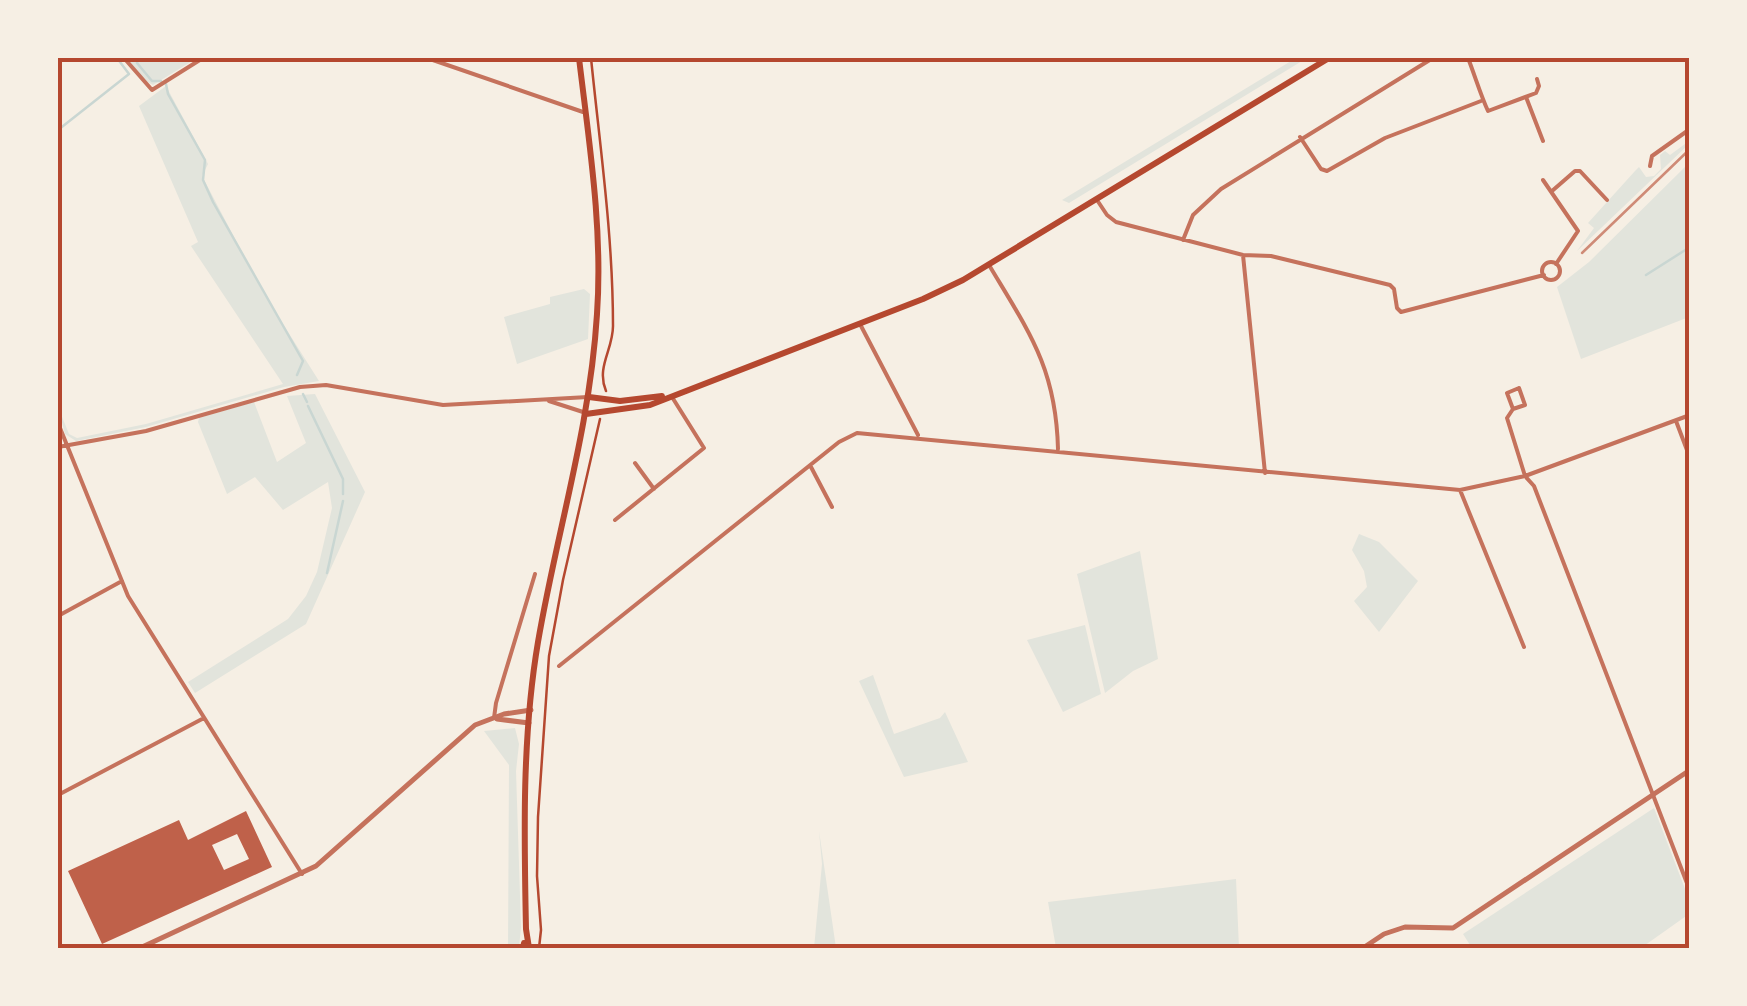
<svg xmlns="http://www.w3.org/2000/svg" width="1747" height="1006" font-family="'Work Sans',sans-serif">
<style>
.green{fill:#e2e4dc}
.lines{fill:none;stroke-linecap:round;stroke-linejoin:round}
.stream{stroke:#c9d6d2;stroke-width:2.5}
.building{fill:#bf614a;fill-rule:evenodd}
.path{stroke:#b5482f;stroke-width:2.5}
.minor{stroke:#c5725c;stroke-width:4}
.tertiary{stroke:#c5725c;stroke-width:5}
.secondary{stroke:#b5482f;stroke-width:6}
.primary{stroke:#b5482f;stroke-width:6}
.tram{stroke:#cf8b77;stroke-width:2.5}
.neatline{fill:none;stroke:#b5482f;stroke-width:4}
</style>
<rect width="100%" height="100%" fill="#f6efe4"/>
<path class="green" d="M127,58H197L153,85L144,80Z
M1296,58H1307L1069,203L1062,200Z
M166,86L208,164L202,176L264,294L319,381L284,387L146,427L76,441L65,434L58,407L69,434L77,438L146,424L283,384L191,246L198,242L139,106Z
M1689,141V144L1577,251L1594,228L1588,223L1635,171L1639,167L1646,177L1654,176L1661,169L1660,155L1665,151L1670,155Z
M1689,163V317L1581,359L1557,287L1589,262Z
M584,289L590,294L588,339L517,364L504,317L550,304V297Z
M315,394L365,492L306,624L195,693L188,682L288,619L306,596L317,572L332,508L328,482L283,510L255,477L227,494L198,422L199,418L254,402L277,462L306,443L287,396Z
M1359,534L1379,542L1418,581L1379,632L1354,601L1367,587L1364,571L1352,550Z
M1140,551L1158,659L1133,671L1105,693L1077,574Z
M1085,625L1101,694L1063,712L1027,640Z
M873,675L894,734L940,718L945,712L968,762L904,777L859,681Z
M515,728L519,744L516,771L521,927L519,948H508L509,765L484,731Z
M1654,808L1690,902L1689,914L1641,948H1483L1470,945L1463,934Z
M819,831L836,948H814L822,864Z
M1236,879L1239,948H1056L1048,902Z"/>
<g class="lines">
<path class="stream" d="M138,58L137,63L152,81H161
M166,84L168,94L205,160L203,180L213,202L303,361L297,375
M58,130L129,74L117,58
M1646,275L1690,247
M303,394L307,402
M308,406L343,479V494
M327,573L343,501"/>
</g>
<path class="building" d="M246,811L272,867L102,944L68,871L179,820L188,840ZM237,834L249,859L224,870L212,845Z"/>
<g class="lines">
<path class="path" d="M591,58C600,147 613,236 613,326C613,350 596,367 606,391
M539,948L541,930L537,876L538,817L549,656L563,580L600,419"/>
<path class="minor" d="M124,58L152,90L203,58
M427,58L583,112
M1468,58C1475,76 1481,96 1488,111L1536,93L1539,86L1537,79
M1526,97L1543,141
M1300,137L1321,169L1327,171L1385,138L1481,101
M1650,166L1652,156L1690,129
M1543,180L1578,231L1556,264
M1552,191L1575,171H1580L1607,200
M1097,200L1107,215L1116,222L1243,255L1271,256L1390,285L1394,289L1397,308L1401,312L1544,275
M1183,240L1193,215L1221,189L1433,58
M1243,255L1265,473
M1542 271a9 9 0 1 1 18 0a9 9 0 1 1-18 0Z
M989,265C1029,332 1056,368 1058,449
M860,324L918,435
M549,401L583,412
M1513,409L1525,405L1519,388L1507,393L1513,409L1507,418L1525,476L1534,486L1690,891
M1676,421L1690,458
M58,423L128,596L302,874
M58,447L146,431L300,387L326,385L443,405L588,397
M635,463L654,489
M811,467L832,507
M1460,490L1524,647
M615,520L704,448L672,397
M58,616L122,581
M559,666L839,442L857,433L1460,490L1525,476L1690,415
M494,718L496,703L535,574
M58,795L204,718"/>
<path class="tertiary" d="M497,719L529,723
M140,948L316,866L475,725L504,714L531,710
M1363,948L1384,934L1405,927L1453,928L1690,770"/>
<path class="secondary" d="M589,397L620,401L662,396
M586,414L650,405L923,299L963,280L1329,58
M529,948L526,929C524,834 522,736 538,642C557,531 590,428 597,314C603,229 589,142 579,58"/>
<path class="primary" d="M523,948L524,943"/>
<path class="tram" d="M1582,253L1690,149"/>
</g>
<rect width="1747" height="1006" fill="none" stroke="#f6efe4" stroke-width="120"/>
<rect x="60" y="60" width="1627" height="886" class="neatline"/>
</svg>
